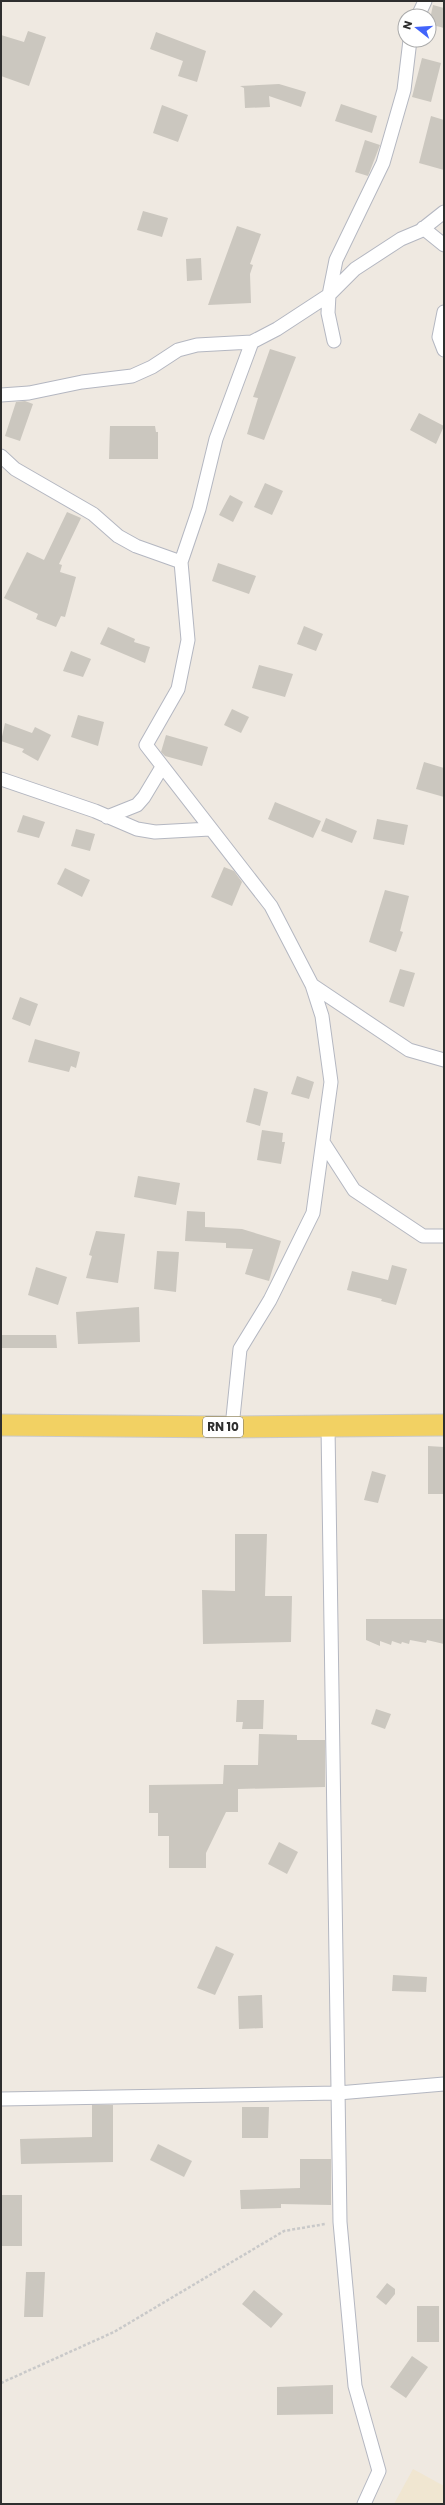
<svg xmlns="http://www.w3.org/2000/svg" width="445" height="2505" font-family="Poppins,sans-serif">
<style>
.education{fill:#f0e6d1}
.building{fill:#cbc7bf}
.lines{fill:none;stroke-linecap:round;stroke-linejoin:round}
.street-casing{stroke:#b4b7c1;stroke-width:15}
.primary-casing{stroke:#c9c9c9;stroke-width:23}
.path{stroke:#c9c9c9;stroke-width:2.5;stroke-dasharray:3 2;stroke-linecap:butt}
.street{stroke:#fff;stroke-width:13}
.primary{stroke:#f2d163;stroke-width:21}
.labels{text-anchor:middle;stroke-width:4;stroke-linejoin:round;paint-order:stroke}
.shield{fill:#fff;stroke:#6d6d6d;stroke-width:1}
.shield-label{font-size:12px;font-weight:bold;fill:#2e2e2e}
</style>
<rect width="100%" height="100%" fill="#efe9e1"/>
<path class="education" d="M413,2469L444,2486V2504H394Z"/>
<path class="building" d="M433,5L444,8V28L429,24Z
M28,31L46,37L29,86L1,76V35L24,42Z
M156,32L206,51L197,82L178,76L183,61L150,49Z
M422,58L441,63L431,102L412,97Z
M279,84L306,92L301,107L269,96L270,107L245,108L244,88L240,86Z
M341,104L377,116L372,133L335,121Z
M162,105L188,115L178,142L153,133Z
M431,116L444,120V170L419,163Z
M365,140L380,145L368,176L355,172Z
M143,211L168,218L162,237L137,230Z
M237,226L261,234L250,264L253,265L250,274L251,303L208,305Z
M201,258L202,280L187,281L186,259Z
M270,349L296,357L264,440L247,434L258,398L253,397Z
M25,401L33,404L20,441L5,436L16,402Z
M419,413L444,426L436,444L410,430Z
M110,426H155L156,432H158V459H109Z
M265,483L283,491L272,515L254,507Z
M230,495L243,502L233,522L219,515Z
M67,512L81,518L59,564L62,565L60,572L76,577L65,617L61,616L56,627L36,619L38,614L4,598L27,552L44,560Z
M218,563L256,576L249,594L212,581Z
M304,626L323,634L316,651L297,644Z
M108,627L135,639L134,642L150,647L145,663L100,644Z
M71,651L91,659L83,677L63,671Z
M259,665L293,674L285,697L252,688Z
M232,709L249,717L241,733L224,725Z
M78,715L104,722L98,746L71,737Z
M5,723L32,733L35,727L51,735L38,761L22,752L24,749L1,741Z
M166,735L208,747L202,766L165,756L161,752Z
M424,762L444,768V797L416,789Z
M275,802L321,821L313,838L268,819Z
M23,815L45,822L39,838L17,832Z
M326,818L357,831L352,843L321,831Z
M377,819L408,825L404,845L373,839Z
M76,829L95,834L90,851L71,846Z
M224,867L234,871L242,882L232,906L211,897Z
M65,868L90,880L82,897L57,884Z
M385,890L409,896L400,931L403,932L396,952L369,942Z
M400,969L415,973L404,1007L389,1002Z
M20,997L38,1004L30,1026L12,1019Z
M35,1039L80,1052L76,1068L71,1066L69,1072L28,1062Z
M297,1076L314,1082L309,1099L291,1094Z
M254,1088L268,1092L260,1126L246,1122Z
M262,1130L283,1133L282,1142H285L281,1164L257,1160Z
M138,1176L180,1183L176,1205L134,1197Z
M187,1211L205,1212V1227L242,1229L281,1241L269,1281L245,1274L253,1249L226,1248V1243L185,1241Z
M96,1231L125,1234L118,1283L86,1278L92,1256L89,1255Z
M157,1251L179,1252L176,1292L154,1289Z
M392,1265L407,1269L396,1305L381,1301L382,1299L347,1290L352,1271L388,1280Z
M36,1267L67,1277L58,1305L28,1295Z
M139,1307L140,1342L78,1344L76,1312Z
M1,1335H56L57,1348H1Z
M428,1446L444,1447V1494H428Z
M372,1471L386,1475L378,1503L364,1500Z
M235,1534H267L265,1596H292L291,1642L203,1644L202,1590L235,1591Z
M366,1619H444V1644L427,1640L426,1643L410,1640L409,1644L402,1642L401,1644L392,1641L391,1645L380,1641V1646L366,1640Z
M237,1700H264L263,1729H242L243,1722H236Z
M376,1709L391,1714L385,1729L371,1724Z
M259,1734L297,1735V1740H325V1787L238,1789V1812H226L206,1853V1868H169V1836H158V1813H149V1785L223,1784L224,1765H258Z
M279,1842L298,1852L287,1874L268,1864Z
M216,1946L234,1954L215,1995L197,1988Z
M393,1975L427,1977L426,1992L392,1991Z
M262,1995L263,2028L239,2029L238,1996Z
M92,2105H113V2162L21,2164L20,2139L92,2137Z
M242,2107H269L268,2138H242Z
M158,2144L192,2161L184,2177L150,2160Z
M300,2159H331V2205L281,2204V2208L241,2209L240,2190L300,2188Z
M1,2195H22V2246H1Z
M26,2272H45L43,2317H24Z
M387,2283L395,2289V2294L386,2305L376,2297Z
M254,2290L283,2314L271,2328L242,2304Z
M417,2306H439V2342H417Z
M412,2356L428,2367L406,2398L390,2387Z
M333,2385V2414L277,2415V2387Z"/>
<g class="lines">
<g class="street-casing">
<path id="street" d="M418,16L425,1
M423,228L444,245
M444,312L439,337L444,350
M334,341L328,313L329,295L336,260L383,163L404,90L410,40
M1,395L29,393L82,382L132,376L152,367L178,350L197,345L252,342L277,329L329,295L355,269L401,239L420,231L444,212
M1,456L15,469L93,514L118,536L136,546L181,562
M1,779L95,811L137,829L155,832L210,829
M107,817L137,805L144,797L162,767
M312,985L409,1050L444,1060
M323,1142L354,1190L423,1236H444
M232,1427L240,1349L270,1300L313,1213L331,1082L322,1016L312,985L271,906L146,745L178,689L188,640L181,562L199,509L216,439L252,342
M328,1427L340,2222L355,2386L379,2471L364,2504
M1,2099L338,2093L444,2084"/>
</g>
<g class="primary-casing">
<path id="primary" d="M1,1425L232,1427L444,1425"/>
</g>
<path class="path" d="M1,2383L114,2332L284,2231L325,2224"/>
<use href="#street" class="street"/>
<use href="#primary" class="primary"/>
</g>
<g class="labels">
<rect class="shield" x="203" y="1417" width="40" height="20" rx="3"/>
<g class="shield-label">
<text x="223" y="1431">RN 10</text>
</g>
</g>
<rect width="445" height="2505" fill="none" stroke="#2e2e2e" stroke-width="4"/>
<g transform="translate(417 28) rotate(287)"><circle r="19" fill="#ffffff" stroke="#ababab"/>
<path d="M0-3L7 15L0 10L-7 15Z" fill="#4264fb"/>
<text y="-6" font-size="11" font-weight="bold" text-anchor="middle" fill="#2e2e2e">N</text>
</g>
</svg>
